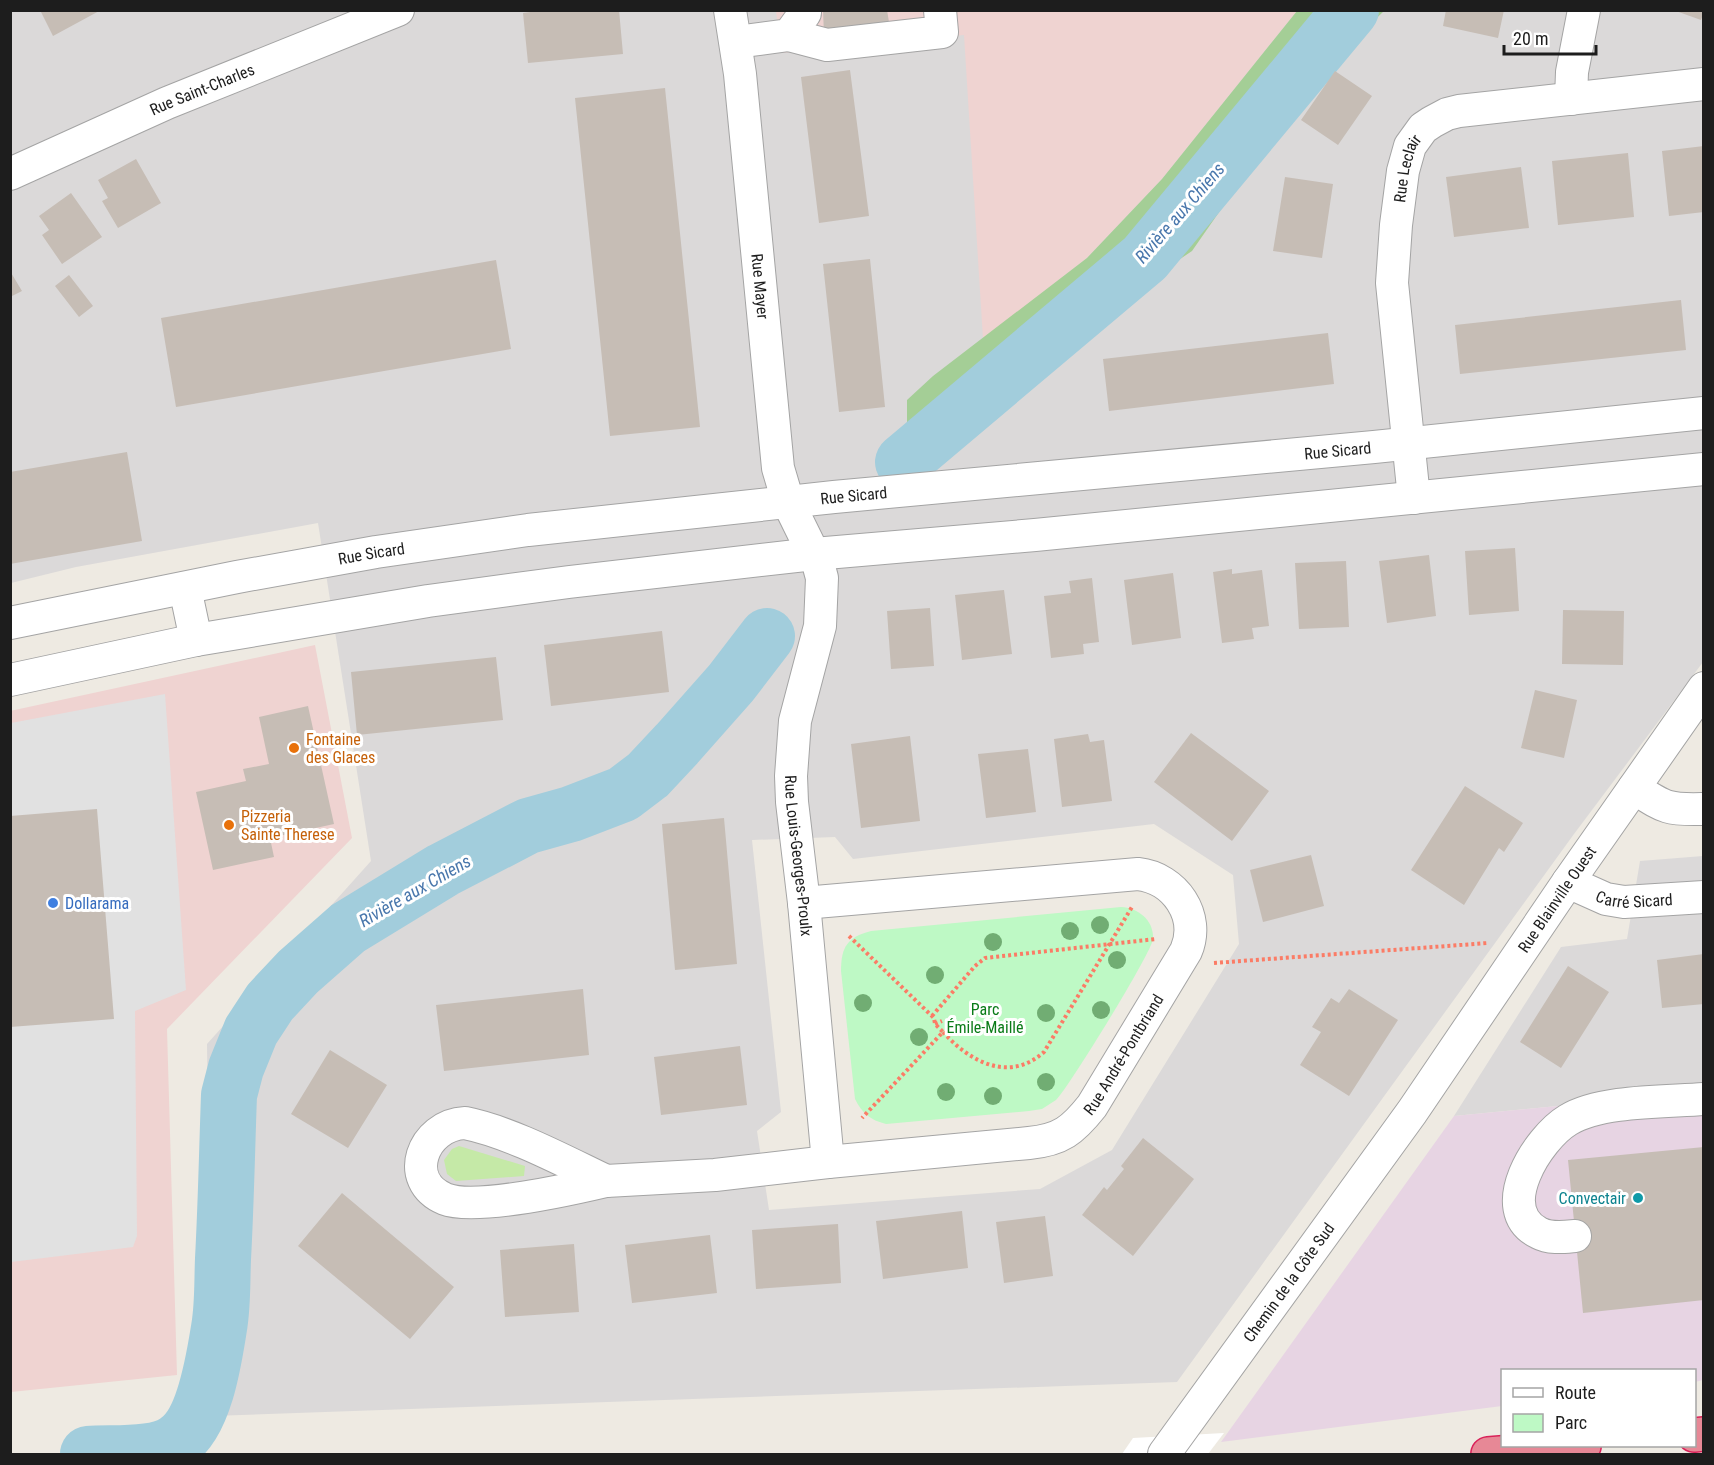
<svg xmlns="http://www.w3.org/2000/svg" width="1714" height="1465" font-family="'Roboto Condensed',sans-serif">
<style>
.residential{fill:#dbd9d9;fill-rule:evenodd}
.commercial{fill:#efd3d1}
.industrial{fill:#e7d4e3}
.grass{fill:#c5e9a7}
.forest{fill:#a4ce96}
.park{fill:#bef9c5}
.parking{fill:#e1e1e1}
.pier{fill:#fff}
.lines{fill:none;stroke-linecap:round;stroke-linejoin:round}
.river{stroke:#a2cddc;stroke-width:56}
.building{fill:#c6bdb5}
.minor-casing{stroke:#a4a4a4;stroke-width:34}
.highway-casing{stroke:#d92259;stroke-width:36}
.path{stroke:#fb7c66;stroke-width:4;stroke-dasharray:3 3;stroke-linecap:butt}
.minor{stroke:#fff;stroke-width:32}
.highway{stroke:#e78896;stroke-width:33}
.tree{fill:#71ad73}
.food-dot{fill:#e8710a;stroke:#fff;stroke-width:2}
.shop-dot{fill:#3f7fe0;stroke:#fff;stroke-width:2}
.culture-dot{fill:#0f9aa8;stroke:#fff;stroke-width:2}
.labels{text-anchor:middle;stroke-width:6;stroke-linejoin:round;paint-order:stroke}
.street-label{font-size:16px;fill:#1d1d1d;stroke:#fff}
.food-label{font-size:16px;fill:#c56008;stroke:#fff;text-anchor:start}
.shop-label{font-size:16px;fill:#366cbe;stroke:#fff;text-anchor:start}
.park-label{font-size:16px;fill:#0a7b18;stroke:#fff}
.culture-label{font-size:16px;fill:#0d838f;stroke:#fff;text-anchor:end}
.water-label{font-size:18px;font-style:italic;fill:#4977ac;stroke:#fff}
</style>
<rect width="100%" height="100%" fill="#eeeae2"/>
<path class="residential" d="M10,11H1703V662L1574,834L1177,1382L212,1416L207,1044L371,861L318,523L76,567L11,583ZM1154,824L1233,875L1239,944L1112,1150L1040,1189L769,1210L757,1131L781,1112L752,840L835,837L853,859Z
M1703,856V1092L1454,1116L1561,947L1627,939L1640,861Z"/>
<path class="commercial" d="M776,11H1297L1162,179L1087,258L983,339L964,35L781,53Z
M315,645L352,838L167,1029L177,1375L11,1392L10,711Z"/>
<path class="industrial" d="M1703,1092V1380L1695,1382L1694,1370H1502V1406L1221,1442L1454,1116Z"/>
<path class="grass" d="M459,1146L525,1166L524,1176L456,1181L447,1174L444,1160L452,1149Z"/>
<path class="forest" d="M1297,11H1384L1360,34L1274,133L1192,251L1131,292L962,425L934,437L907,425V400L933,376L1087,258L1162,179Z"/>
<path class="park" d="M1121,907C1138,908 1154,920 1153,939C1152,952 1069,1087 1056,1100L1042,1109L1029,1111L886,1124C870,1120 862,1113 855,1099L841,971C841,946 848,937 871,931Z"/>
<path class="parking" d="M165,694L186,990L135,1011L137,1236L133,1247L11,1262V723Z"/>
<path class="pier" d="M1224,1433L1208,1454H1122L1133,1438Z"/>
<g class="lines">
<path class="river" d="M903,462L1145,258L1351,10
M88,1454C114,1452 156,1457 177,1441C205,1422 214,1359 219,1328C223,1305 222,1282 223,1259C226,1204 227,1150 229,1095L236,1068L251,1031L270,1002L298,972L348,928L443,870L528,826L571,814L623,794L648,775L677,744L731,683L767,636"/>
</g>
<path class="building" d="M40,10H101L53,36Z
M545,10H619L623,54L528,63L523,13Z
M823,10H887L890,28L824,35Z
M1446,10H1504L1498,38L1443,26Z
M1673,10H1704V12L1701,20Z
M850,70L869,216L819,223L801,77Z
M1335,71L1372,96L1338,145L1301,120Z
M665,88L700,427L610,436L575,98Z
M1704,146V212L1669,216L1662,151Z
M1628,153L1634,217L1558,225L1552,161Z
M136,159L161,203L118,228L102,201L108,198L98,180Z
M1521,167L1529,228L1454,237L1446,177Z
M1285,177L1333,184L1322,258L1273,251Z
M71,193L102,237L62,264L42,235L49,230L39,216Z
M870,259L885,407L839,412L823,264Z
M496,260L511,349L176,407L161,318Z
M10,271L22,291L10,297Z
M69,275L93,306L79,317L55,286Z
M1681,300L1686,350L1460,374L1455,325Z
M1328,333L1334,384L1109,411L1103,359Z
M127,452L142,541L10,564V472Z
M1515,548L1519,611L1469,615L1465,551Z
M1429,555L1436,616L1387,623L1379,561Z
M1346,561L1349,627L1299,629L1295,563Z
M1232,569V574L1262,570L1269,626L1252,628L1254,639L1222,643L1213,572Z
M1173,573L1181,638L1132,645L1124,580Z
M1092,578L1099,642L1083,644L1084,654L1051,658L1044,596L1071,593L1069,581Z
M1004,590L1012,654L962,660L955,595Z
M930,608L934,666L891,669L887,611Z
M1563,610L1624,611L1623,665L1562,664Z
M662,631L669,692L551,706L544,645Z
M496,657L503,720L357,735L351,672Z
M1535,690L1577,700L1564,758L1521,748Z
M308,706L334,824L270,838L274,857L213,870L196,792L246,781L243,769L269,764L259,717Z
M1191,733L1269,791L1232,841L1154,782Z
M1088,734L1090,742L1104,740L1112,801L1062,807L1054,739Z
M910,736L920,821L861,828L851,744Z
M1028,749L1036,812L986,818L978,754Z
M1465,786L1523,823L1504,852L1499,848L1464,905L1411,870Z
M97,809L114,1019L10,1027V816Z
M724,818L737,964L675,970L662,824Z
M1311,855L1324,906L1263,922L1250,870Z
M1704,954V1004L1662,1008L1657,960Z
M1568,966L1609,992L1561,1068L1520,1042Z
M583,989L589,1055L444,1071L436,1005Z
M1349,989L1398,1020L1349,1096L1300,1065L1321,1032L1312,1027L1331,998L1339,1003Z
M740,1046L747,1105L661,1115L654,1057Z
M330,1050L387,1085L348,1148L291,1114Z
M1143,1138L1194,1179L1133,1256L1082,1215L1104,1187L1107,1190L1124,1169L1121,1166Z
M1704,1147V1300L1583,1313L1568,1160Z
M342,1193L454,1287L410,1339L298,1246Z
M962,1211L968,1268L883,1279L876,1221Z
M1045,1216L1053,1276L1004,1283L996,1222Z
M838,1224L841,1283L756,1289L752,1230Z
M710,1235L717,1293L632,1303L625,1245Z
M574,1244L579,1312L505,1317L500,1250Z"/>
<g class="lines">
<g class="minor-casing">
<g id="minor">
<path id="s1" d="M730,10L740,74L778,468L788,502L818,563L822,578L820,626L795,721L791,776L792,802L804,903L828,1162"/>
<path d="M789,35L827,45L942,32L940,10"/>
<path d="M736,42L789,35L805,13V10"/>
<path d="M1571,99L1572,72L1584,10"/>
<path id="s2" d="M10,174L167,103L398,10"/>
<path id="s3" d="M1414,498L1392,283L1396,225L1403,171L1410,146L1423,128L1432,122L1447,114L1459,111L1704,84"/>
<path d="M185,588L196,640"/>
<path id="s4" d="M10,623L237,577L376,552L528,530L834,497L1374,447L1704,413"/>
<path d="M10,680L196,640L428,601L569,582L814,554L1035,535L1704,469"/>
<path d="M1634,788C1664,807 1666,810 1702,809"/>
<path id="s5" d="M1568,882L1606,899L1624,902L1704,897"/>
<path d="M465,1123C510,1132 564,1161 606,1181C572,1189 475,1211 445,1199C402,1181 422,1125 465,1123Z"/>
<path id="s6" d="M606,1181L715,1175L828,1162L1029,1143C1061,1140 1073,1130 1092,1106L1186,951C1201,916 1175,878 1138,874L804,903"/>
<path d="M1575,1236C1564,1237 1550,1239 1539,1233C1492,1210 1538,1138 1568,1120C1601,1100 1665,1102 1704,1099"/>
<path id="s7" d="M1164,1454L1412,1112L1568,882L1704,688"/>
</g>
</g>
<g class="highway-casing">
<path id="highway" d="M1694,1435L1704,1434
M1488,1454L1584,1446"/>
</g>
<path class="path" d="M849,936L934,1018L935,1024L943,1032L862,1118
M1214,963L1488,943
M932,1016L975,966L985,958L1156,939
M935,1024L942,1021
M943,1032C970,1062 1009,1083 1044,1052L1132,907"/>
<use href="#minor" class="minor"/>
<use href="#highway" class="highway"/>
</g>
<g class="tree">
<circle cx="1100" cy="925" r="9"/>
<circle cx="1070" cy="931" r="9"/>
<circle cx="993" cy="942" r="9"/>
<circle cx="1117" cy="960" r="9"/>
<circle cx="935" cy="975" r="9"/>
<circle cx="863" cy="1003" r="9"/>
<circle cx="1101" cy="1010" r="9"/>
<circle cx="1046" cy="1013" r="9"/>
<circle cx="919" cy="1037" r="9"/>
<circle cx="1046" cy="1082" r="9"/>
<circle cx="946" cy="1092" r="9"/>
<circle cx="993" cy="1096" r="9"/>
</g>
<g class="food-dot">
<circle cx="294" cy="748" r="6"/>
<circle cx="229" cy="825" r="6"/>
</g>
<circle class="shop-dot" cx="53" cy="903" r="6"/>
<circle class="culture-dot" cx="1638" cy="1198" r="6"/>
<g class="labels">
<g class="street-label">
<text dy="6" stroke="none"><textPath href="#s2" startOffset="210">Rue Saint-Charles</textPath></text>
<text dy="6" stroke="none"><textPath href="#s3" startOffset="332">Rue Leclair</textPath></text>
<text dy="6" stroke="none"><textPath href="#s1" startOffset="278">Rue Mayer</textPath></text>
<text dy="6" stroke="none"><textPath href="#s4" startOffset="1340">Rue Sicard</textPath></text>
<text dy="6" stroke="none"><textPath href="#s4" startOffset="854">Rue Sicard</textPath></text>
<text dy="6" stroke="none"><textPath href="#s4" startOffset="368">Rue Sicard</textPath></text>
<text dy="6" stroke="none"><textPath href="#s1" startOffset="861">Rue Louis-Georges-Proulx</textPath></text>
<text dy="6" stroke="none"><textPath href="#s5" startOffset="70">Carré Sicard</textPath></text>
<text dy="6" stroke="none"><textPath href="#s7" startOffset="680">Rue Blainville Ouest</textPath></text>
<text dy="6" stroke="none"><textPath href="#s6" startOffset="561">Rue André-Pontbriand</textPath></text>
<text dy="6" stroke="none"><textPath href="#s7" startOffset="212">Chemin de la Côte Sud</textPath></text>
</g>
<g class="food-label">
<text x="306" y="745">Fontaine<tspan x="306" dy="18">des Glaces</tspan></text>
<text x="241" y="822">Pizzeria<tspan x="241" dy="18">Sainte Therese</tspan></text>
</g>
<g class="shop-label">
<text x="65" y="909">Dollarama</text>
</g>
<g class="park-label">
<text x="985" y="1015">Parc<tspan x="985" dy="18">Émile-Maillé</tspan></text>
</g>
<g class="culture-label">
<text x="1626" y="1204">Convectair</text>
</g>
<g class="water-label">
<text transform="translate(1180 213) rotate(-49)" y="6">Rivière aux Chiens</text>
<text transform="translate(415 891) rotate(-30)" y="6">Rivière aux Chiens</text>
</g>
</g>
<rect width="1714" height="1465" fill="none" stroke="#1d1d1d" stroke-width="24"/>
<rect x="1501" y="1369" width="195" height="78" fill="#ffffff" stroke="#a5a5a5" stroke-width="1.5"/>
<rect x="1513" y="1388" width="30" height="9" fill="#ffffff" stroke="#a5a5a5" stroke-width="1.5"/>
<text x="1555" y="1399" font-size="18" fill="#1d1d1d">Route</text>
<rect x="1513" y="1414" width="30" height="18" fill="#bef9c5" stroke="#a5a5a5" stroke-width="1.5"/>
<text x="1555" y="1429" font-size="18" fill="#1d1d1d">Parc</text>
<path d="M1504 45v9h92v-9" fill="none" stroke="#1d1d1d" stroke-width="3"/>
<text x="1513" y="45" font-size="18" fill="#1d1d1d" stroke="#ffffff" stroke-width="4.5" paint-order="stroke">20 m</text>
</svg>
